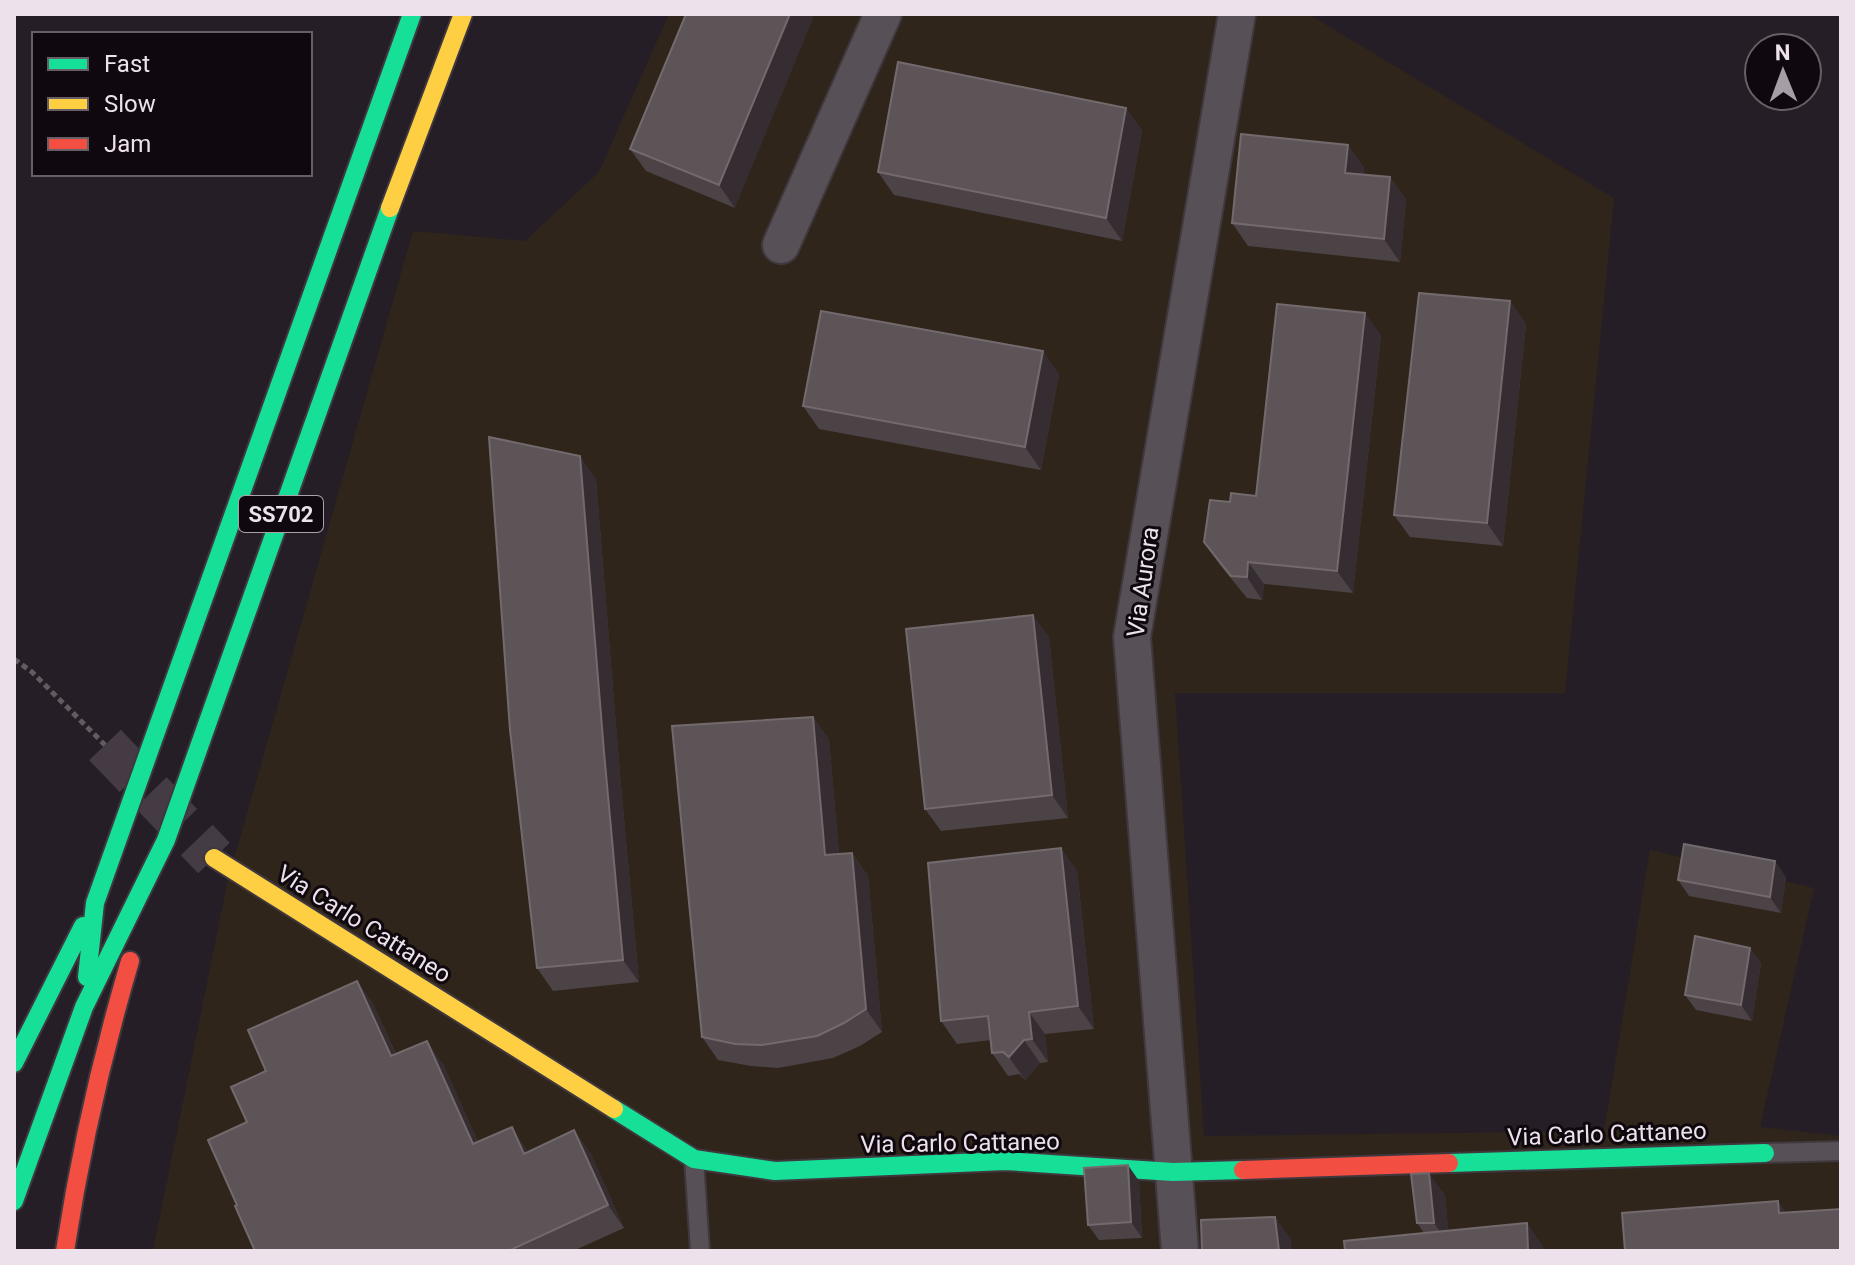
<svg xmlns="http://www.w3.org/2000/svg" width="1855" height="1265" font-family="Roboto,sans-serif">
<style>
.industrial{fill:#30251a}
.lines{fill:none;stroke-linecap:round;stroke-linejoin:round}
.secondary-tunnel{stroke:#443b44;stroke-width:44;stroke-dasharray:44 22;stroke-linecap:butt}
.lane-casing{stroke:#3f383f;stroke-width:22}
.street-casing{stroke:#3f383f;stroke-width:40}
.fast-casing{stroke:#3f383f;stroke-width:22}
.slow-casing{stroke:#3f383f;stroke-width:22}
.jam-casing{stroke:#3f383f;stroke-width:22}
.path{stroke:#625b61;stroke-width:5;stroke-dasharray:6 4;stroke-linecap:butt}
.lane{stroke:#575056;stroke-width:18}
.street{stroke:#575056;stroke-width:36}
.fast{stroke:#16e098;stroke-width:18}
.slow{stroke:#ffcf43;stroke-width:18}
.jam{stroke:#f24e42;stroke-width:18}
.wall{fill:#4b4345}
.shaded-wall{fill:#352d31}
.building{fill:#5d5457;stroke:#736a6e;stroke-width:2}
.labels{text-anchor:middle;stroke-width:6;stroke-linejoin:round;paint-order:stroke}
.shield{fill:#0f080e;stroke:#aaa1a9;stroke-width:2}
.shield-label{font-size:22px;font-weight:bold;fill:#ede2eb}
.street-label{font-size:24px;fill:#ede2eb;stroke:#0f080e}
</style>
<rect width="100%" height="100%" fill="#261e26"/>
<path class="industrial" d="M669,14H1308L1614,198L1565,693H1175L1204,1136L1604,1131L1650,850L1814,888L1760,1127L1841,1136V1251H153L227,884L413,231L525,241L599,172Z"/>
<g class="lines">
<path class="secondary-tunnel" d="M105,745L214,858"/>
<g class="lane-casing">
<path id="lane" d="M1765,1153L1841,1151
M694,1159L700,1251"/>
</g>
<g class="street-casing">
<path id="street" d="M781,245L883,14
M1180,1251L1132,637L1237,14"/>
</g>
<g class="fast-casing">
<path id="fast" d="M87,977L95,903L412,14
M14,1063L83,926
M614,1109L694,1159L775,1171L1005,1161L1173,1172L1243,1170
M1449,1163L1765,1153
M14,1201L84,1007L166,840L390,208"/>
</g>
<g class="slow-casing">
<path id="slow" d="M390,208L463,14
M214,858L614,1109"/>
</g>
<g class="jam-casing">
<path id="jam" d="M1243,1170L1449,1163
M65,1251C80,1153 102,1056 130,961"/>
</g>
<path class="path" d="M14,659L32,672L105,745"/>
<use href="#lane" class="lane"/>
<use href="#street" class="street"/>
<use href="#fast" class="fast"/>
<use href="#slow" class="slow"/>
<use href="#jam" class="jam"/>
</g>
<path class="wall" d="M686,14L735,208L646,171L630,149Z
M1126,108L1142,131L1122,241L894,195L878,172Z
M1348,145L1364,168L1363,175L1390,177L1406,200L1400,262L1248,246L1232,223Z
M1510,301L1526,324L1503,546L1410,537L1394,515Z
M1381,335L1353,593L1264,584L1262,600L1247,598L1220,565L1204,542L1230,502L1256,496Z
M1059,374L1041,470L819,429L803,406Z
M596,479L620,775L639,982L553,991L537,968Z
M1049,637L1068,818L941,831L925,809Z
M813,717L829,740L839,854L852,853L868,876L882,1032L860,1046L833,1058L778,1068L751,1066L718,1060L702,1037Z
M1077,870L1094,1029L1045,1034L1048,1062L1040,1063L1025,1080L1019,1074L1008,1076L992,1053L991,1040L957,1044L941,1021Z
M1786,877L1781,913L1689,896L1678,880Z
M1750,948L1761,963L1752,1021L1696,1010L1685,995Z
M357,981L373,1004L396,1054L443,1064L478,1142L528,1152H590L624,1228L573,1251H255L237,1205L247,1122Z
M1139,1181L1142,1238L1099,1240L1088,1225Z
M1445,1195L1448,1231L1543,1246V1251H1345L1424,1233L1417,1223Z"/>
<path class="shaded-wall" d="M790,14H815L735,208L719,185Z
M1126,108L1142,131L1122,241L1106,218Z
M1348,145L1364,168L1361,196L1345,173Z
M1390,177L1406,200L1400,262L1384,239Z
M1510,301L1526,324L1503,546L1487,523Z
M1365,313L1381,335L1353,593L1337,571Z
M1043,351L1059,374L1041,470L1025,447Z
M580,456L596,479L620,775L639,982L623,960L604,752Z
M1248,562L1264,584L1262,600L1247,577Z
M1033,615L1049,637L1068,818L1052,795Z
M813,717L829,740L841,877L825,855Z
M1061,848L1077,870L1094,1029L1078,1006Z
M852,853L868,876L882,1032L866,1009Z
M1775,861L1786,877L1781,913L1770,897Z
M1750,948L1761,963L1752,1021L1741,1005Z
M357,981L373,1004L407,1079L391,1056Z
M1029,1012L1045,1034L1048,1062L1032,1039Z
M1024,1040L1040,1063L1025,1080L1009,1057Z
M427,1041L443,1064L489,1167L473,1144Z
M512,1127L527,1150L540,1177L524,1154Z
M574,1130L590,1152L624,1228L608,1205Z
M1128,1165L1139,1181L1142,1238L1131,1222Z
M1429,1173L1445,1195L1450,1246L1434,1223Z
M1778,1201L1794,1223L1779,1213Z
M1275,1217L1291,1239L1292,1251H1279Z
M1527,1223L1543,1246V1251H1528Z"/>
<path class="building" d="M686,14H790L719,185L630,149Z
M898,62L1126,108L1106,218L878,172Z
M1241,134L1348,145L1345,173L1390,177L1384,239L1232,223Z
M1419,293L1510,301L1487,523L1394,515Z
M1277,304L1365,313L1337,571L1248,562L1247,577L1231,576L1204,542L1210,500L1230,502L1231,493L1256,496Z
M821,311L1043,351L1025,447L803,406Z
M489,437L580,456L604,752L623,960L537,968L510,730Z
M1033,615L1052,795L925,809L906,629Z
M813,717L825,855L852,853L866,1009L844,1023L817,1036L762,1045L735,1044L702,1037L672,726Z
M1684,844L1775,861L1770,897L1678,880Z
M1061,848L1078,1006L1029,1012L1032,1039L1024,1040L1009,1057L1003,1052L992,1053L988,1016L941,1021L928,863Z
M1695,936L1750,948L1741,1005L1685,995Z
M357,981L391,1056L427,1041L473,1144L512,1127L524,1154L574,1130L608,1205L508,1251H255L235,1206L237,1205L208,1140L247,1122L231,1087L266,1071L248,1030Z
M1128,1165L1131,1222L1088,1225L1084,1168Z
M1429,1173L1434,1223H1417L1411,1174Z
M1778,1201L1779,1213L1841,1209V1251H1625L1622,1213Z
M1275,1217L1279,1251H1202L1201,1220Z
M1527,1223L1528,1251H1345L1344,1241Z"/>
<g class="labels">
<rect class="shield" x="239" y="496" width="84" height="36" rx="6"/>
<g class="shield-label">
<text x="281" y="522">SS702</text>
</g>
<g class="street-label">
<text transform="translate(1143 582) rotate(-82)" y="8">Via Aurora</text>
<text transform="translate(364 924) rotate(32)" y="8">Via Carlo Cattaneo</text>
<text transform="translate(1607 1134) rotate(-2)" y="8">Via Carlo Cattaneo</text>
<text transform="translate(960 1143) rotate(-1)" y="8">Via Carlo Cattaneo</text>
</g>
</g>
<rect width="1855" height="1265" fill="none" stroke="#ede2eb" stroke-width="32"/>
<rect x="32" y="32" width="280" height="144" fill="#0f080e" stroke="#685f66" stroke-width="2"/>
<rect x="48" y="58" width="40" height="12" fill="#16e098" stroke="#685f66" stroke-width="2"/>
<text x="104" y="72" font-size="24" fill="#ede2eb">Fast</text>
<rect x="48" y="98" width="40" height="12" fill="#ffcf43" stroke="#685f66" stroke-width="2"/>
<text x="104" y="112" font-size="24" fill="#ede2eb">Slow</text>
<rect x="48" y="138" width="40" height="12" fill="#f24e42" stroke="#685f66" stroke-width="2"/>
<text x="104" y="152" font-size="24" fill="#ede2eb">Jam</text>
<g transform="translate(1783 72) rotate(359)"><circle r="38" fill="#0f080e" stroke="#685f66" stroke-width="2"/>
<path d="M0-6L14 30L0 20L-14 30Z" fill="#a79da6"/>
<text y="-12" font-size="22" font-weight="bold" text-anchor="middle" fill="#ede2eb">N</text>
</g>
</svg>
